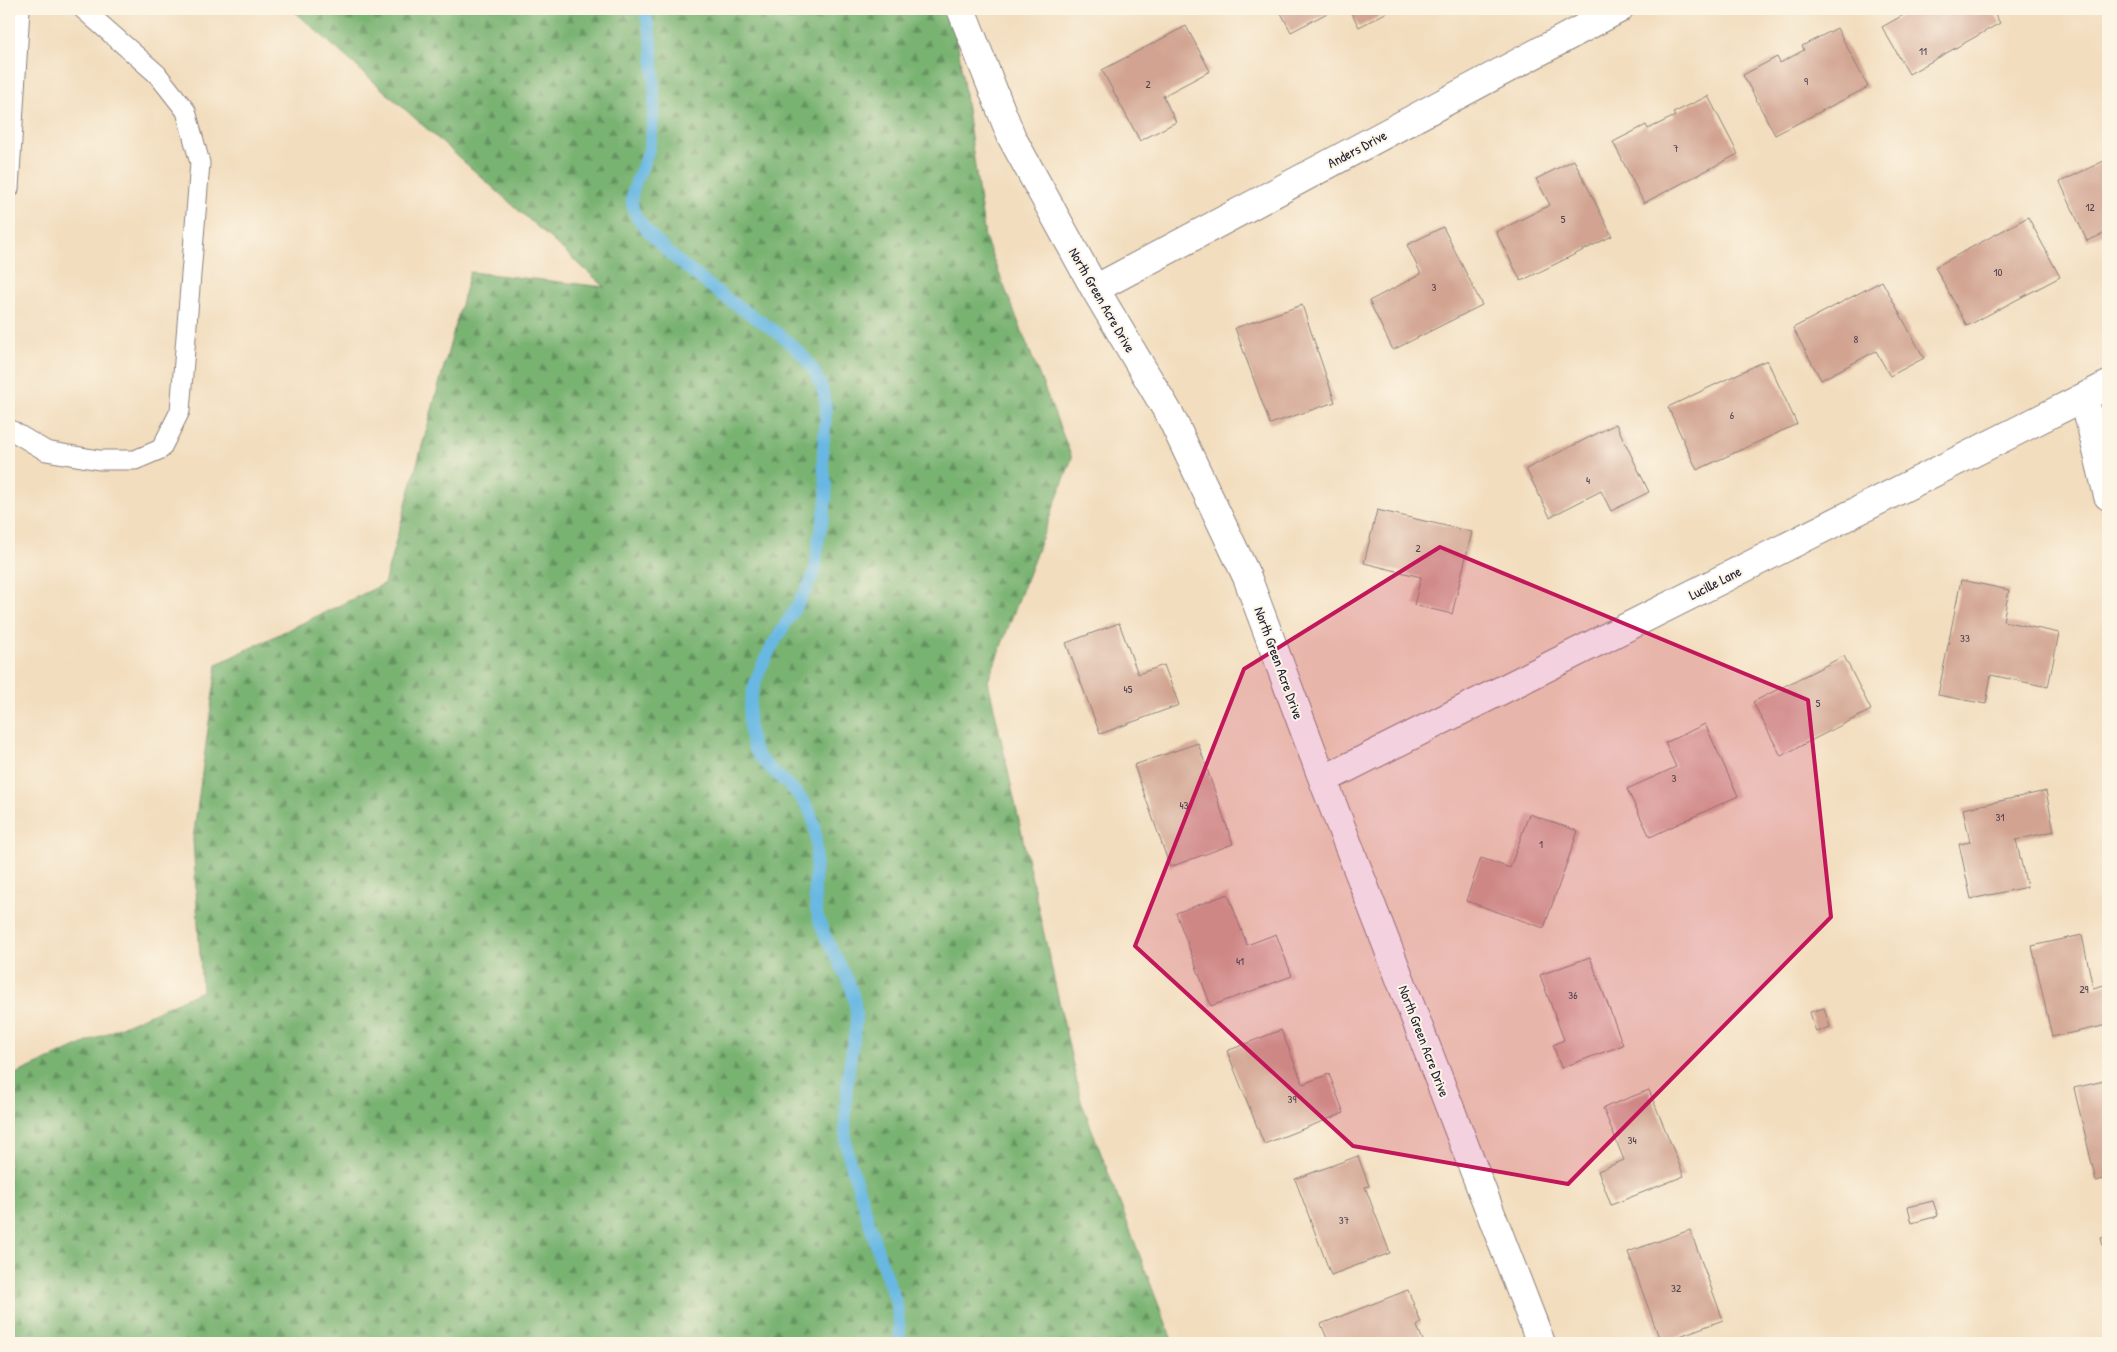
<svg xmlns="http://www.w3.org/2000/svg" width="2117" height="1352" font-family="'Patrick Hand',sans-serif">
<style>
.forest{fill:url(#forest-firs);stroke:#4e6a56}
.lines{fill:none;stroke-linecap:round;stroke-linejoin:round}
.stream{stroke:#68b8e3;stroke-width:12}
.building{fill:#d1a390}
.service-casing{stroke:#8a807c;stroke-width:21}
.minor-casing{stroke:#8a807c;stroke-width:30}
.service{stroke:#fff;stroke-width:19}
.minor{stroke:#fff;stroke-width:28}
.marked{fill:#c2185b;fill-opacity:0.2;stroke:#c2185b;stroke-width:4;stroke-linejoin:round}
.labels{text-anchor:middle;stroke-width:4;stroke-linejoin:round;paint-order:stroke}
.number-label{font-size:11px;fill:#4e4250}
.street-label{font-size:14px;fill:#22223b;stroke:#fcf5e5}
</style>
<defs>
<pattern id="forest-firs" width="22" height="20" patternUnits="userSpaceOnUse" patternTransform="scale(1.25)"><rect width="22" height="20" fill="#79b372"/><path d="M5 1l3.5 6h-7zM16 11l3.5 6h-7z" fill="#63915f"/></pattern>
</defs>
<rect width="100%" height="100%" fill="#fcf5e5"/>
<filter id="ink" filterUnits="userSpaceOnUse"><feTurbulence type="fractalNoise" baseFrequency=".02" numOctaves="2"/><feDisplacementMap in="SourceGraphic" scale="10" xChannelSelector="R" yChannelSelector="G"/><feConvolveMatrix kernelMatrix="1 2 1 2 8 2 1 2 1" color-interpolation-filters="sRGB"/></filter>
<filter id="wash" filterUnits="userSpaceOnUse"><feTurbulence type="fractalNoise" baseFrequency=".0096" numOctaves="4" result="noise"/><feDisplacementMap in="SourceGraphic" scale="20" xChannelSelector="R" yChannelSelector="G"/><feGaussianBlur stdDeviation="1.12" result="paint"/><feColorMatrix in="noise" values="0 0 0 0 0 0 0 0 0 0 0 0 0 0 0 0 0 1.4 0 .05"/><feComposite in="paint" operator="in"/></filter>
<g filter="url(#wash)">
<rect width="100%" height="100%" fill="#f2ddbe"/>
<path class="forest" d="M292,9H953L985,238L1072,458L988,681L1081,1101L1173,1343H9V1077L202,991L193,839L217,664L384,584L470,272L605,287Z"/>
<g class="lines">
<path class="stream" d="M644,9C656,45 657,112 649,149C644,171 621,196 638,219C661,250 695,275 726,298C767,327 823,353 826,410C826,427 822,445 823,462C823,470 825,477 826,484C828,505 821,524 818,543C817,553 817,563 814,573C810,586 800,599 793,612C769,650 739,694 752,743C761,771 800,784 812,817C822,847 810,882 817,913C825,949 857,979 856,1017C856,1032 852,1046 850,1061C847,1084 844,1120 846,1143C848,1160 855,1177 860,1193C869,1221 877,1250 887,1278C890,1288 895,1297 897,1306C899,1318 900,1331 900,1343"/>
</g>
<g id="blocks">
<path class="building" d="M1279,9H1335L1291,32Z
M1349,9H1393L1359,27Z
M1914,9H1992L2000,23L1909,74L1882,27Z
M1186,26L1210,71L1163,96L1176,122L1140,141L1102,70Z
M1837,28L1868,87L1775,135L1743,75L1777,57L1780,63L1804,50L1802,46Z
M1708,96L1738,154L1644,203L1613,142L1646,125L1648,129L1675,116L1673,113Z
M2108,159V232L2087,241L2060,182Z
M1574,160L1612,236L1521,281L1496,232L1550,205L1536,179Z
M2028,217L2060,277L1967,326L1935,267Z
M1443,227L1482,305L1393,350L1369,301L1421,274L1407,245Z
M1882,281L1924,358L1890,376L1876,351L1821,380L1793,328Z
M1302,305L1335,402L1270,424L1235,328Z
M1767,360L1797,424L1697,470L1668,407Z
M1616,424L1649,492L1611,511L1601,491L1550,517L1526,469Z
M1377,510L1472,532L1452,614L1414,605L1421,577L1364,563Z
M1961,580L2009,590L2003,621L2059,633L2048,687L1991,675L1986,704L1938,695Z
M1119,623L1138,674L1164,665L1179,705L1100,734L1066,643Z
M1844,656L1871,710L1781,756L1753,702Z
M1705,724L1738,796L1650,837L1627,789L1676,767L1665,743Z
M1198,743L1233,844L1170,867L1134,765Z
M2046,791L2054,831L2016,840L2027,887L1971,899L1959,844L1970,842L1963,809Z
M1529,814L1578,831L1544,928L1466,901L1481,858L1510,868Z
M1228,894L1247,945L1276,934L1292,976L1211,1006L1176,913Z
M2082,935L2093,988L2108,984V1025L2052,1037L2032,946Z
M1590,957L1623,1045L1561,1068L1553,1045L1564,1040L1540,975Z
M1824,1008L1830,1027L1816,1032L1810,1012Z
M1281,1030L1303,1084L1329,1074L1344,1113L1264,1144L1227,1051Z
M2108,1080V1178L2096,1181L2074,1088Z
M1649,1090L1684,1176L1611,1205L1598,1171L1624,1160L1603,1108Z
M1358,1156L1369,1186L1365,1187L1390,1253L1331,1275L1295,1179Z
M1933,1201L1938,1216L1912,1223L1908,1207Z
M1690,1230L1723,1320L1661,1343L1628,1252Z
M2108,1236V1264H2107L2101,1238Z
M1408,1290L1421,1323L1417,1326L1424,1343H1356L1354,1339L1342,1343H1329L1321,1324Z"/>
</g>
</g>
<g filter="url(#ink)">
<use href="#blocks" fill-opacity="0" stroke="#8a807c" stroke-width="1"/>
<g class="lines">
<g class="service-casing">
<path id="service" d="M9,189L20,9
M9,429L46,451L99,460H135L161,449L180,411L200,163L186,111L157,74L83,9"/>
</g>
<g class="minor-casing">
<path id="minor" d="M961,9L1012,138L1095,289L1171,417L1247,577L1323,780L1541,1343
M1095,289L1619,9
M2084,397L2108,496
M1323,780L2108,385"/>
</g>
<use href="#service" class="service"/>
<use href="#minor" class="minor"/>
</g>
</g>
<path class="marked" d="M1440,547L1808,700L1831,917L1568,1184L1353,1146L1135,946L1244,669Z"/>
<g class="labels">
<g class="number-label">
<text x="1923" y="55">11</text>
<text x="1806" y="85">9</text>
<text x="1148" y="88">2</text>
<text x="1676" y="152">7</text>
<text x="2090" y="211">12</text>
<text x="1563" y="223">5</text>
<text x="1998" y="276">10</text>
<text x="1434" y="291">3</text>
<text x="1856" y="343">8</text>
<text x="1732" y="419">6</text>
<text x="1588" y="484">4</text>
<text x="1418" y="552">2</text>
<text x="1965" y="642">33</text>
<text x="1128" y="693">45</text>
<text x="1818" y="707">5</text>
<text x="1674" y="782">3</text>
<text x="1184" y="809">43</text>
<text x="2000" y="821">31</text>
<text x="1541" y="848">1</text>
<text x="1240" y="965">41</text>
<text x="2084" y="993">29</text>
<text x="1573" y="999">36</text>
<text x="1292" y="1103">39</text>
<text x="1632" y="1144">34</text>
<text x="1344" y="1224">37</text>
<text x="1676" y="1292">32</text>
</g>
<g class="street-label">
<text transform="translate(1357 149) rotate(-28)" y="5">Anders Drive</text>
<text transform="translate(1102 300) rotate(60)" y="5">North Green Acre Drive</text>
<text transform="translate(1715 583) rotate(-27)" y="5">Lucille Lane</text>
<text transform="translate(1279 663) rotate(70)" y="5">North Green Acre Drive</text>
<text transform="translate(1424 1041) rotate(69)" y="5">North Green Acre Drive</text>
</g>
</g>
<rect width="2117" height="1352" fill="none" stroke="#fcf5e5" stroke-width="30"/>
</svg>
